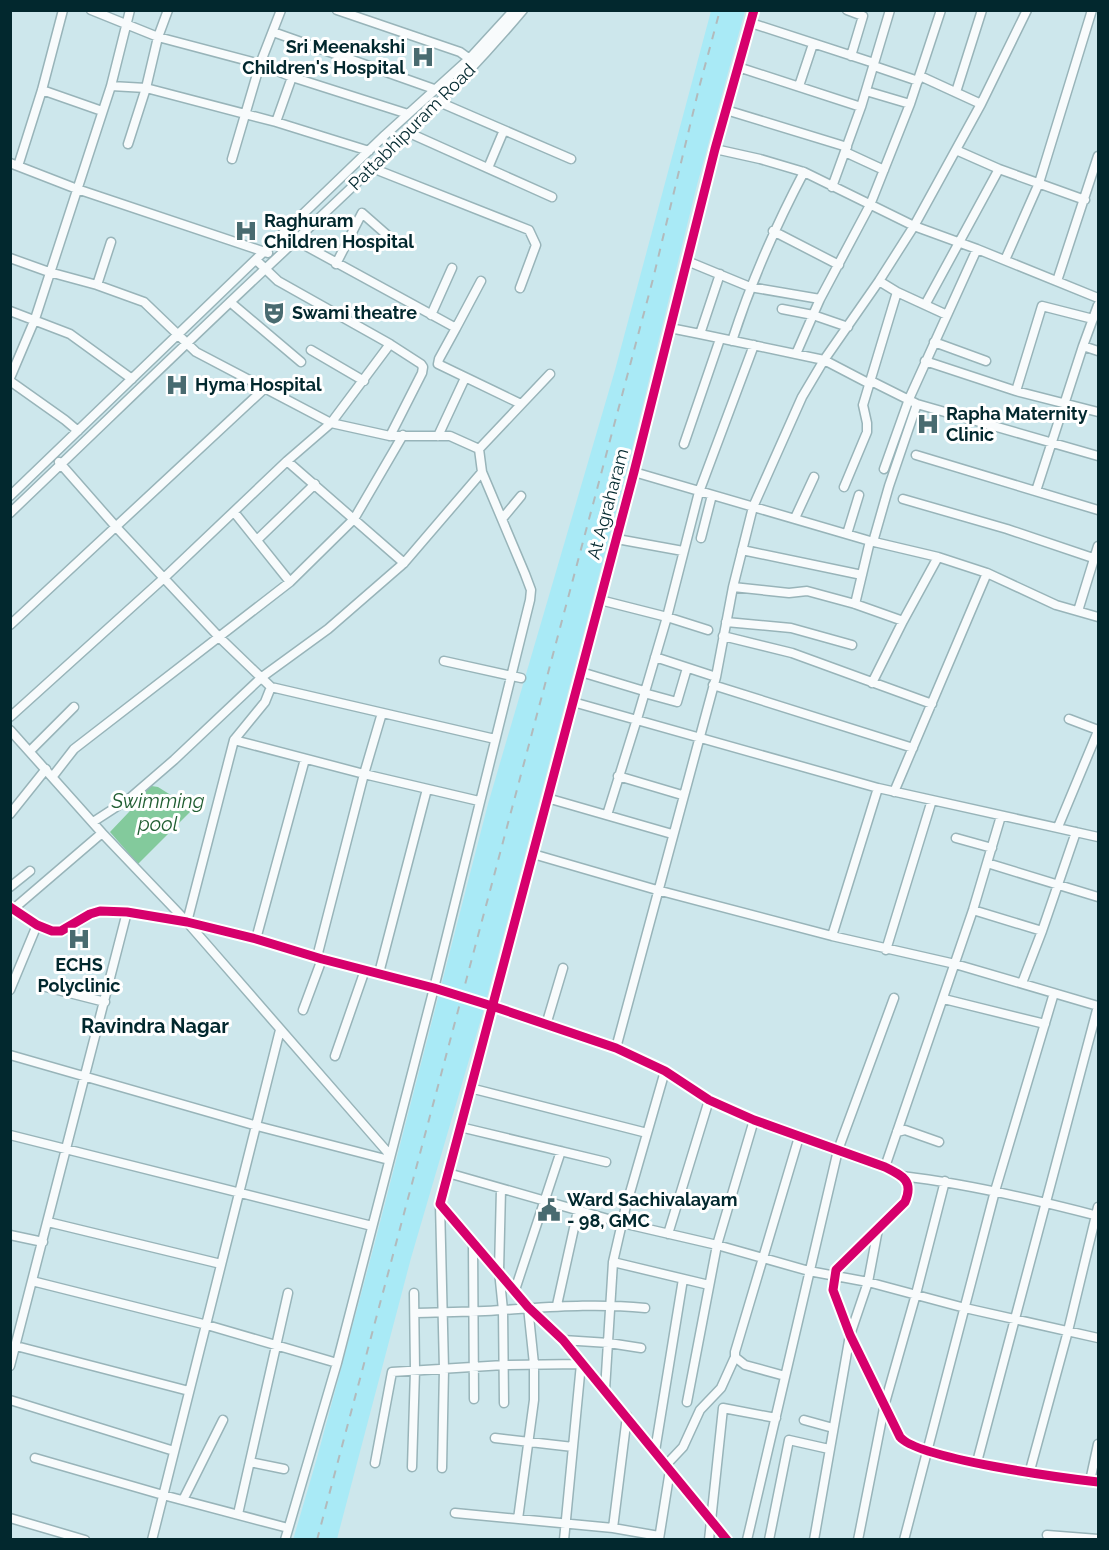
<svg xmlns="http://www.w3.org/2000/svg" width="1109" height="1550" font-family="Raleway,sans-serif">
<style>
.built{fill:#a9eaf6}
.water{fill:#83ca9c}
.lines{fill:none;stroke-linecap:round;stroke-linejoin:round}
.minor-casing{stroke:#98b4b9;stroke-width:11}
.minor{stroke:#f8fbfc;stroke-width:8}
.rail{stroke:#b2babc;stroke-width:2;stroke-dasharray:8 8;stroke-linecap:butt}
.cycleway-casing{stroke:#fff;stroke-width:13}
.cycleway{stroke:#d6006c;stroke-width:9}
.labels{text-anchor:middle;stroke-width:6;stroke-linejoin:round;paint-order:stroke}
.poi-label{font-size:18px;font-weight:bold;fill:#02282e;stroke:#fff;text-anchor:start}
.street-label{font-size:18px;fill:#02282e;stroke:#fff}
.water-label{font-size:20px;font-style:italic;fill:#205e32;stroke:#fff}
.neighbourhood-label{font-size:20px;font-weight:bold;fill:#02282e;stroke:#fff}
</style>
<rect width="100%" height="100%" fill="#cde7ec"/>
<path class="built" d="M711,11H745L697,185L626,473L483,1012L411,1258L337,1539L293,1540L317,1458L375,1242L488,804L615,370Z"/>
<path class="water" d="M145,785L158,787L193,809L138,864L110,832L146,794Z"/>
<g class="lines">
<g class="minor-casing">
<path id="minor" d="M91,10L158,37L260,64L292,77L408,114
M337,10L460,52L471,60
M847,10L863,16L851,56
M751,23L874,63
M273,32L434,89
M874,66L918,81
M738,67L861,107
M920,76L981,104
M111,86L146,88L276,122L369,151
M799,86L813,44
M42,90L102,111
M866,91L910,104
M956,92L982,10
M439,102L571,159
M726,110L847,147
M276,122L292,77
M407,132L552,197
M128,144L146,88L158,37L168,10
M715,149L760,159L804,172L914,226L977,249L1098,298
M956,150L999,169L1085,200
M845,152L884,170
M232,159L260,64L281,10
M10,163L77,189L268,253
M18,166L42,90L63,10
M372,168L529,230L536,245L520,288
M488,168L504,130
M832,187L861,107L890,10
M773,231L839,265
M295,240L456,328L439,359L438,364L521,404
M10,258L49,272L97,285L144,302L196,352L331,423L390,436H450L479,449
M256,260L278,281L390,344L421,364L423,367L422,373L390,436
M1005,260L1039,183L1092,10
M687,261L750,287L820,299
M336,264L362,213L395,242
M720,274L700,334L824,360L870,384
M879,281L897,292L947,315
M1057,281L1098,156
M97,285L111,242
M230,302L301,362
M925,305L999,169
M782,309L813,315L848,327
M10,311L70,334L132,379
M431,315L452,268
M456,328L481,281
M670,328L700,334
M732,341C751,282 775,227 804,172
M934,342L986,361
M1083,346L1098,351
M311,350L364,381
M796,354L820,299L870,205L910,104L941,10
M925,361L1016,391L1098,412
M10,378L35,319L111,86L130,10
M10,381L65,420L78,431
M871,381L917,404L1098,456
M1016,391L1042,306L1093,319
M438,436L465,378
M684,444L720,339
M916,455L1098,510
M287,461L404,563
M59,462L117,528L219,637L271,687L265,702L234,740L187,922
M884,469L909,399L977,249
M634,472L870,541L938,557L987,573L1056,605L1098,617
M844,487L867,432V423L863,405L897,292
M1036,491L1083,346L1098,305
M10,496L385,135L470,58L514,10
M903,499L1007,529L1093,558
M234,512L290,582
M10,513C95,432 178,351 263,271C352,187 444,104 523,10
M795,518L814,477
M502,519L521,496
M847,534L859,495
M701,538L712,495
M617,539L683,551
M257,540L315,484
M873,542L889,486L917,404
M742,550L862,575
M733,587L789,593L807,591L855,604L903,621
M600,600L667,617L708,630
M855,604L870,541
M1078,611L1098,546
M726,622L791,628L852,645
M10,625L265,388
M723,636L792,653L932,704
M655,657L716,677
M444,661L521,678
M581,672L644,691
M872,683L903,621L938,557
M713,685L913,748
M271,687L495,739
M644,693L677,702L687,668
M573,702L878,788L1098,837
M10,717L164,578L287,461L331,423L390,344
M1069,719L1098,730
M10,730L102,833L187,922L390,1155
M234,740L364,774L479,801
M30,751L74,707
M53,776L74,749L290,582L354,519L403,435
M618,776L682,795
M894,792L987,573
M547,798L672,834
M10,814L46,769
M607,815L637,719L667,617L699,492L754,345
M93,822L130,798L174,760L262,677L328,629L404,563L482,472
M1058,827L1098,731
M956,838L992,848
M533,854L657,890L832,936L955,964L1098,1006
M987,863L1098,897
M10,887L30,871
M10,907L37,925L52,931H61L90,914L100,911L127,912L187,922L256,939L322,959L434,988L492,1006L616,1048L665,1071L709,1100L754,1120L885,1167C903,1176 914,1181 905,1202L836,1270L833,1290L850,1335L900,1437C918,1459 1064,1478 1098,1482
M973,910L1042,931
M11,911L102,833
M832,936L878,788
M256,939L305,759
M886,950L932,800
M317,957L364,774L382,713
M379,973L427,789
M1022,983L1042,931L1076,832
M46,987L105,1002
M10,990L37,925
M944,999L1045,1024
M303,1010L322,959
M546,1025L563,968
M616,1048L716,677L733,587L753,507L802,397L824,360L879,281L914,226L981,104L1027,10
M10,1055L257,1126L389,1160
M335,1056L365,970
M470,1088L647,1133
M460,1127L606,1162
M897,1132L905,1130L939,1142
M10,1135L372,1226
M885,1167L973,910L1001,816
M448,1173L622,1223L717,1245L809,1271L868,1282L965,1308L1098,1338
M902,1176C969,1184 1033,1199 1098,1216
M501,1189L499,1271L503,1310L504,1403
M440,1204L444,1369L442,1468
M48,1222L221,1264
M668,1234L709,1100
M10,1235L43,1242
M473,1243L474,1399
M613,1262L709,1285
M32,1281L207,1325L337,1363
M515,1290L561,1151
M557,1305L578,1210
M415,1313C444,1312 473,1312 502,1310C552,1307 595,1303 645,1308
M563,1340L609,1343L641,1348
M16,1346L189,1391
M735,1357L745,1365L785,1376
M10,1366L127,912
M605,1390L613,1262L625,1210L665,1071
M10,1400L174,1451
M687,1402L717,1245L754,1120
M804,1420L833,1428
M495,1438L573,1447
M655,1451L683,1279
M35,1458L163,1495L288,1528
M250,1462L284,1469
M977,1462L1098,1006
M375,1463L392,1372L504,1365L581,1364L564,1540
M666,1465L683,1447L700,1410L721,1388L735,1357V1352L799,1137
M412,1467L415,1370L414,1293
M1029,1474L1068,1331L1098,1207
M1090,1481L1098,1444
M183,1500L223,1420
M455,1513L613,1528L659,1536
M238,1514L288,1293
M10,1518L85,1540
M518,1519L534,1400V1364L528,1307
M613,1528L627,1416
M1047,1535L1098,1539
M659,1539L670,1470
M152,1540L280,1030
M285,1540L337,1363L434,988L530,600L531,590L525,574L482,472L479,449L550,374
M709,1540L723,1408L776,1418
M727,1540L563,1340L528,1307L440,1204L634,472L715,149L754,10
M747,1540L838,1150L894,998
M769,1540L789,1440L829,1449
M814,1540L850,1335L868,1282L878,1229
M858,1540L885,1403L916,1294L945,1181
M904,1540L995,1191L1054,993"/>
</g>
<use href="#minor" class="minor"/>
<path class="rail" d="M317,1540L653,279L699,88L720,10"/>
<g class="cycleway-casing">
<path id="cycleway" d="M10,907L37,925L52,931H61L90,914L100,911L127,912L187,922L256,939L322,959L434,988L492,1006L616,1048L665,1071L709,1100L754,1120L885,1167C903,1176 914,1181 905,1202L836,1270L833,1290L850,1335L900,1437C918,1459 1064,1478 1098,1482
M727,1540L563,1340L528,1307L440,1204L634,472L715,149L754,10"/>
</g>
<use href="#cycleway" class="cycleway"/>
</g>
<defs>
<g id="hospital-bare" transform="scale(1.8)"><path d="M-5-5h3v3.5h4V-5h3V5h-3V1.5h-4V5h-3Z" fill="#496b70" stroke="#fff" stroke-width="2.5" paint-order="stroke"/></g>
<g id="theatre-bare" transform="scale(1.8)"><path d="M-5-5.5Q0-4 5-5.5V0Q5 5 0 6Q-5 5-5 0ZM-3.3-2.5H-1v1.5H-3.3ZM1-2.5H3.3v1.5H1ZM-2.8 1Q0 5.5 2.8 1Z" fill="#496b70" stroke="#fff" stroke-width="2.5" paint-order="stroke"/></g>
<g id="civic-bare" transform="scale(1.8)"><path d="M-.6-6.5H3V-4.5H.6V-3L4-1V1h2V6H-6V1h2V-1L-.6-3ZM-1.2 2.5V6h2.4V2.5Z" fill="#496b70" stroke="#fff" stroke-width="2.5" paint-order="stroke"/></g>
</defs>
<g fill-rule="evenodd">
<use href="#hospital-bare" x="423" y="57"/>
<use href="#hospital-bare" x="246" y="231"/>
<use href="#theatre-bare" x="274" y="313"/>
<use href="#hospital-bare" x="177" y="385"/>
<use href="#hospital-bare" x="928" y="424"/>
<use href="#hospital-bare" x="79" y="939"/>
<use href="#civic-bare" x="549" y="1210"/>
</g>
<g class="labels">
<g class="poi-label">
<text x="405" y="53" text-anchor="end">Sri Meenakshi<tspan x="405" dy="21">Children's Hospital</tspan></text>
<text x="264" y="227">Raghuram<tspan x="264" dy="21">Children Hospital</tspan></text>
<text x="292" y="319">Swami theatre</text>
<text x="195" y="391">Hyma Hospital</text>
<text x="946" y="420">Rapha Maternity<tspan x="946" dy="21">Clinic</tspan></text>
<text x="79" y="971" text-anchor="middle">ECHS<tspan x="79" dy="21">Polyclinic</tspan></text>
<text x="567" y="1206">Ward Sachivalayam<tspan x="567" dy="21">- 98, GMC</tspan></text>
</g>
<g class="street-label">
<text transform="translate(412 127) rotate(-45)" y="6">Pattabhipuram Road</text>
<text transform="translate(608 504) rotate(-75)" y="6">At Agraharam</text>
</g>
<g class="water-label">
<text x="158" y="808">Swimming<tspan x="158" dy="23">pool</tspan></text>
</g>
<g class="neighbourhood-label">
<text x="155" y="1033">Ravindra Nagar</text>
</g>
</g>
<rect width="1109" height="1550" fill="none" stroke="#02282e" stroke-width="24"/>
</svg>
